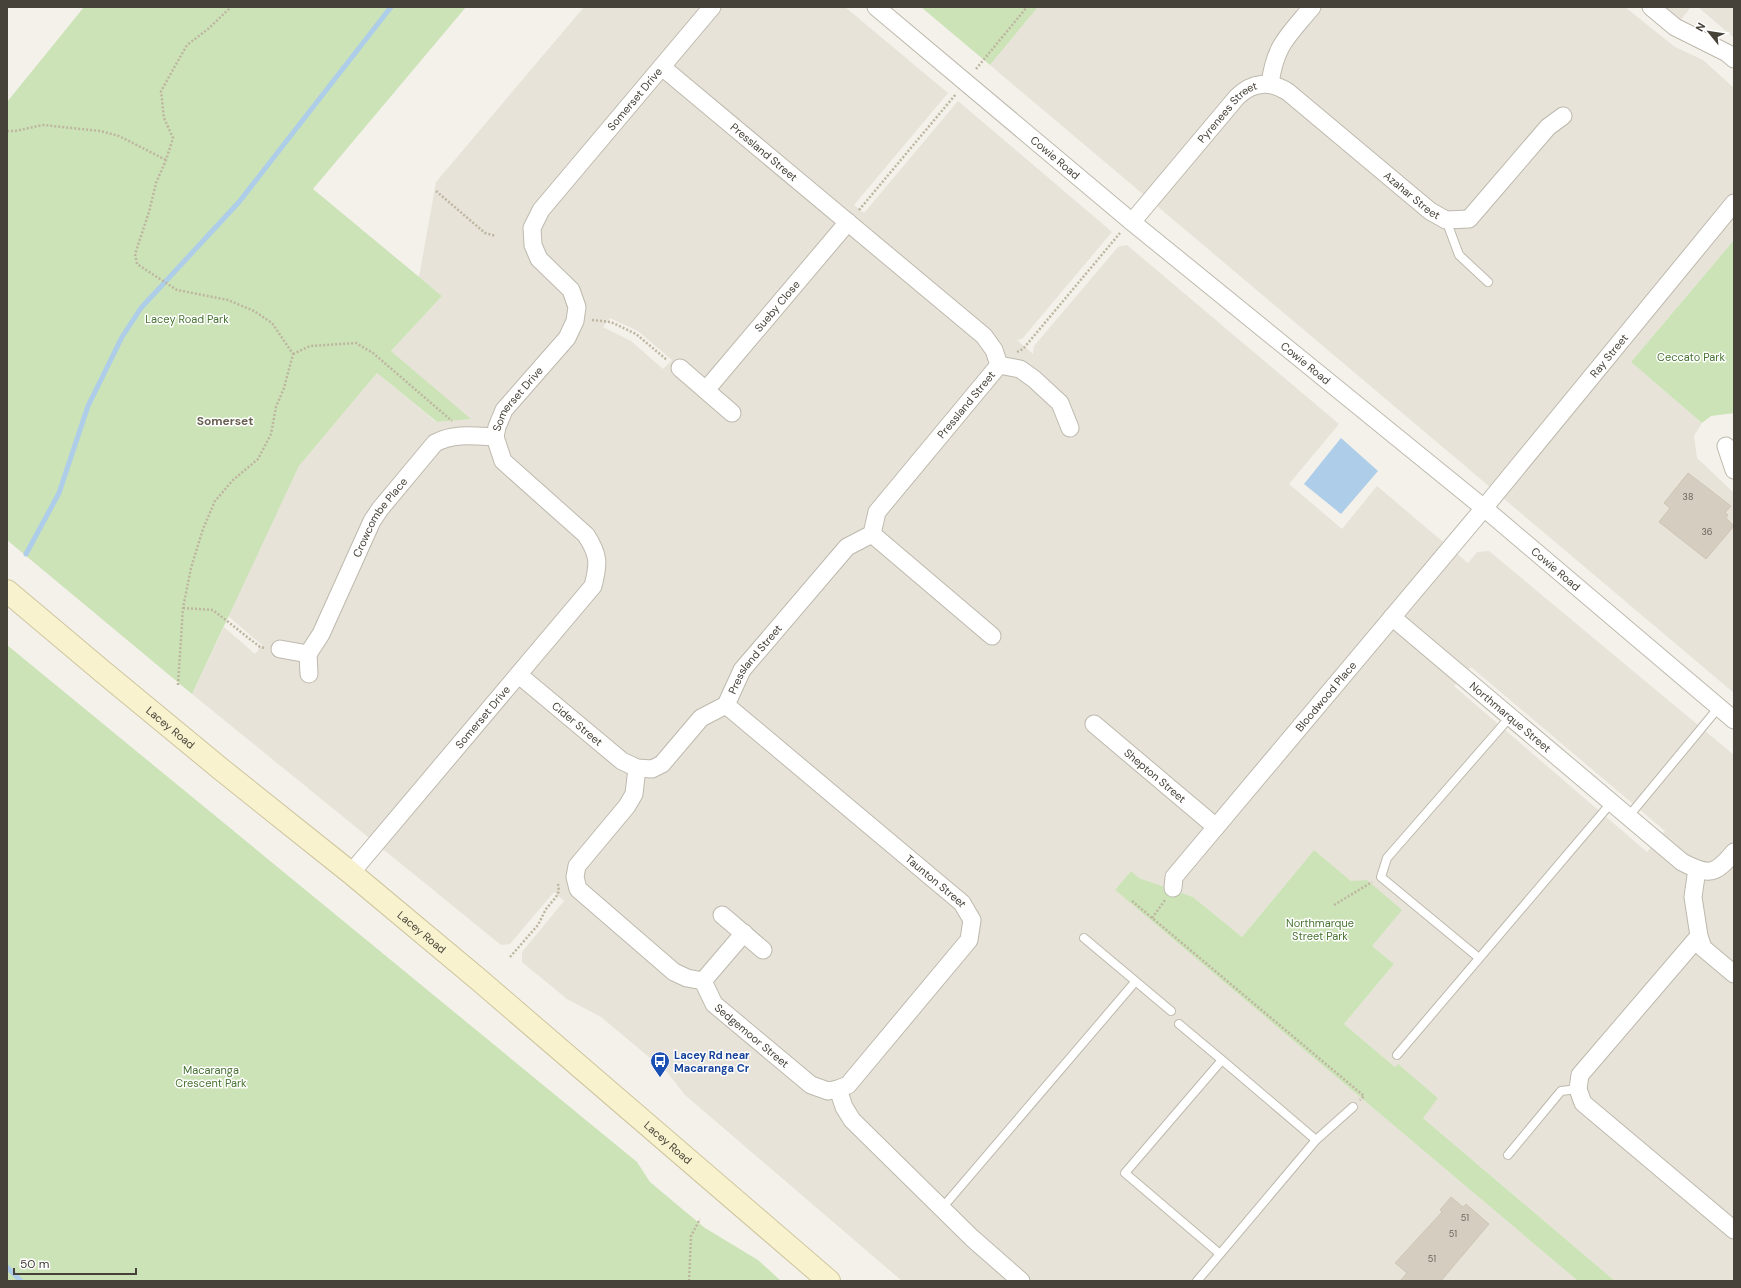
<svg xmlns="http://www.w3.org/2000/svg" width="1741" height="1288" font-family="'DM Sans',sans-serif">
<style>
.residential{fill:#e7e3d9;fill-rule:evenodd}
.green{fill:#cce3b7}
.water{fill:#adcde9}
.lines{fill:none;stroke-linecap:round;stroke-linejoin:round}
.stream{stroke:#adcde9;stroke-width:5}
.building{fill:#d4cdc0;stroke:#cec6b4}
.lane-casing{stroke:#beb9ad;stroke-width:10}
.street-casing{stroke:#beb9ad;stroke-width:19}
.secondary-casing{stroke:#cec59e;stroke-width:24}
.path{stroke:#beb5a0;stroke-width:2.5;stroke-dasharray:2 2;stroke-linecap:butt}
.lane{stroke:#fff;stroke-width:8}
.street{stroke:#fff;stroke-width:17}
.secondary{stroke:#f9f2ce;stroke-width:22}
.labels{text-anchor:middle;stroke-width:3;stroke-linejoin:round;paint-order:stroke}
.number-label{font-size:9px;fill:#6a655b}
.street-label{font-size:11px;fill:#464239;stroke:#fff}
.park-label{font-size:11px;fill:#467331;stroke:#fff}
.transit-label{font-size:11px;font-weight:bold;fill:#164399;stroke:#fff;text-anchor:start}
.neighbourhood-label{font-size:12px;font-weight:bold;fill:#686051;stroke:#fff}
</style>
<rect width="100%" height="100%" fill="#f3f1ea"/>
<path class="residential" d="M584,7H845L948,93L854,205L864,213L958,101L1112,232L1022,339L1017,340L1033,354L1034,346L1118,247L1127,245L1339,424L1289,484L1342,529L1377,486L1468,563L1477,552L1489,551L1734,755V1281H1615L1422,1117L1438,1098L1398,1065L1395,1067L1344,1024L1394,964L1372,946L1351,881L1314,850L1242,937L1193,897L1139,878L1131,871L1115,890L1578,1281H902L685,1095L667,1072L601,1017L567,999L522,962V952L564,901L554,892L510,944L501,945L192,694L224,627L255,654L262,645L228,616L299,466L377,373L436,422L470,419L391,351L442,296L419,277L436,182ZM610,318L638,331L672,360L663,369L631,341L603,327ZM1471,667L1665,831L1647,852L1454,686Z
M1038,7H1625L1675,47L1703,60L1734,88V240L1631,362L1702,423L1694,436L1697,458L1734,493V693L990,65Z
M1662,7H1691L1679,22Z
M1698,7H1734V38Z"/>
<path class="green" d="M84,7H466L313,189L442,296L391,351L471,419L437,422L377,373L299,466L192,694L7,540V102Z
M921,7H1038L990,65Z
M1734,240V413L1711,416L1702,423L1631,362Z
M7,645L637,1162L650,1182L705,1228L758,1260L781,1281H7Z
M1314,850L1351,881L1367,880L1402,910L1372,946L1394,964L1344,1024L1395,1067L1398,1064L1438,1098L1423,1118L1615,1281H1578L1115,890L1131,871L1139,878L1193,897L1242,937Z"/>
<path class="water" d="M1341,438L1378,471L1341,514L1304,484Z"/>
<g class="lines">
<path class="stream" d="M26,554L59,493L88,406L122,337L141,308L239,202L391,7
M7,1267L21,1281"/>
</g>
<path class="building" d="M1688,473L1731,506L1725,513L1728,515L1726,518L1734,526L1706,559L1659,522L1670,508L1664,503Z
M1451,1197L1463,1207L1466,1204L1489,1224L1441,1281H1400L1407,1273L1395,1263L1442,1212L1440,1210Z"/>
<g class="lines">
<g class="lane-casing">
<path id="lane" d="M1446,220L1459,255L1488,282
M1628,817L1719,707
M1084,938L1171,1011
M1479,958L1381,877L1387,858L1510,717
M1179,1024L1222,1060L1125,1173L1220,1254L1197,1281
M1397,1055L1611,803
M1316,1140L1353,1107
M1508,1155L1561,1091L1578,1089
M943,1207L1135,982
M1220,1254L1316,1140L1222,1060"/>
</g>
<g class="street-casing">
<g id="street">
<path id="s1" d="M876,7L1132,222L1484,508L1734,720"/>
<path d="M1651,7L1675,27L1727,53L1734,59"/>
<path d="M1270,84C1275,45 1288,36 1312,7"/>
<path id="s2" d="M1132,222L1237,97C1252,82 1270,80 1288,92L1430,211L1446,220L1469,219L1548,127L1563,116"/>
<path d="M999,365L1020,369L1034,379L1060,403L1070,428"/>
<path d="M680,368L732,413"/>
<path id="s3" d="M706,390L848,222"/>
<path d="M1726,446L1734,470"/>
<path d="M872,534L992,636"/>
<path id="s4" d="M1392,617L1682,862C1709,876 1715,875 1734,852"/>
<path d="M280,649L308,654L309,674"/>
<path id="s5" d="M308,654L321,634L372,521L380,509L435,443C454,433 475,436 495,437"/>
<path id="s6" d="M519,675L622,761L637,768L652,769L662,764L701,718L726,705L742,670L847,547L872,534L877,512L999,365L994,350L984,336L662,67"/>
<path id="s7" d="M726,705L962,903L972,920L969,940L848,1085L838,1089"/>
<path id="s8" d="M1094,724L1216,827"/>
<path id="s9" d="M637,768L634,794L627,806L577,866L575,877L578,889L674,972L687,978L703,981L714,1004L811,1085L828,1091L838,1089L844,1107L852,1120L972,1238L1021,1281"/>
<path d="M1697,869L1693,897L1699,936L1703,948L1734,974"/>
<path id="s10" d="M351,873L593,586C599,563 599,555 586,535L503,461L495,437L497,427L504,410L567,338L575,321L577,307L571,290L539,259L533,245L532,228L541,210L712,7"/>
<path id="s11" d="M1173,888L1174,877L1484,508L1734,203"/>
<path d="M722,915L763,950"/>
<path d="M1699,936L1580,1075L1578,1089L1583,1103L1734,1230"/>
<path d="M703,981L744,933"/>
</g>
</g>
<g class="secondary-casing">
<g id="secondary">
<path id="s12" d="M7,591L102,671L222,770L351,873L478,979L829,1281"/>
</g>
</g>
<path class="path" d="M976,69L1027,7
M7,131H15L43,125L100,131L119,136L166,160
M436,191L485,233L496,236
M859,210L956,94
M592,320L611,322L636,334L667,360
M1017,352L1023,349L1120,233
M293,354L310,346L356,343L373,353L452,421
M183,608L213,610L260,647L265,648
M178,685L183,608L191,568L203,529L215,501L233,480L258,459L271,434L276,407L284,388L293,354L272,323L254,311L228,300L177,290L137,264L135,254L149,212L156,183L166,160L173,138L164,118L161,91L187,45L208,29L231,7
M1132,901L1364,1096L1360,1100
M1334,905L1372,882
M1152,918L1165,900
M510,957L538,925L546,909L556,897L559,891L558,884
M689,1281L691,1236L700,1219"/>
<use href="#lane" class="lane"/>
<use href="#street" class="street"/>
<use href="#secondary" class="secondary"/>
</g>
<defs>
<g id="bus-pin" transform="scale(1)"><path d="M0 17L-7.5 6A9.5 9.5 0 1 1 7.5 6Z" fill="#1a4fb4" stroke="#fff"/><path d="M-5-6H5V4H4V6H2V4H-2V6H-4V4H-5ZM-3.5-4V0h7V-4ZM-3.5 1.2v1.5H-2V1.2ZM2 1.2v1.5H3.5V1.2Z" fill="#fff"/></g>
</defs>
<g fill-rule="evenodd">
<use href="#bus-pin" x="660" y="1061"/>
</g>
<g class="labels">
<g class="number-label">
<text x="1688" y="500">38</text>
<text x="1707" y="535">36</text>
<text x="1465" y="1221">51</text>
<text x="1453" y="1237">51</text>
<text x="1432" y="1262">51</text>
</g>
<g class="street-label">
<text dy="4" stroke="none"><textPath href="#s10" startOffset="983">Somerset Drive</textPath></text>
<text dy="4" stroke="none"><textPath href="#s2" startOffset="146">Pyrenees Street</textPath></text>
<text transform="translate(764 152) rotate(40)" y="4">Pressland Street</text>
<text dy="4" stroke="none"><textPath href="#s1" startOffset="234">Cowie Road</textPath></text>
<text dy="4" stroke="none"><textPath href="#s2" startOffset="381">Azahar Street</textPath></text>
<text dy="4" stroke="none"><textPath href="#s3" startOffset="110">Sueby Close</textPath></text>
<text dy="4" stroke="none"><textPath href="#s11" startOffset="690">Ray Street</textPath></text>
<text dy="4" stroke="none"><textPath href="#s1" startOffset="558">Cowie Road</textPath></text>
<text dy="4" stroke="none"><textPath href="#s10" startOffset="611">Somerset Drive</textPath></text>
<text dy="4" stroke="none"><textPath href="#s6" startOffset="656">Pressland Street</textPath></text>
<text dy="4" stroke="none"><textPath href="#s5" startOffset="155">Crowcombe Place</textPath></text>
<text dy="4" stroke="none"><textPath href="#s1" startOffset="882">Cowie Road</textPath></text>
<text dy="4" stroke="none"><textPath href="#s6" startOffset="320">Pressland Street</textPath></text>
<text dy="4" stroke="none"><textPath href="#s11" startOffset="247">Bloodwood Place</textPath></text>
<text dy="4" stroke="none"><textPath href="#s10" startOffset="204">Somerset Drive</textPath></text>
<text dy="4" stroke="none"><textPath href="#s4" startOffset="155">Northmarque Street</textPath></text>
<text dy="4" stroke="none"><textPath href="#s6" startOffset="76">Cider Street</textPath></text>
<text dy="4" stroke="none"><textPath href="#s12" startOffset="213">Lacey Road</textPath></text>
<text dy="4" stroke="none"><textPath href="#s8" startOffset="80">Shepton Street</textPath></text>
<text dy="4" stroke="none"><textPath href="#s7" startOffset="274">Taunton Street</textPath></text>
<text dy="4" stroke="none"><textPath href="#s12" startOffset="537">Lacey Road</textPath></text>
<text dy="4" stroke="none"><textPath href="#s9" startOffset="374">Sedgemoor Street</textPath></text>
<text dy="4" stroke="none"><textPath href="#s12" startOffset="861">Lacey Road</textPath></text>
</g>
<g class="park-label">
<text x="187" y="323">Lacey Road Park</text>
<text x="1691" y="361">Ceccato Park</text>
<text x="1320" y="927">Northmarque<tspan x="1320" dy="13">Street Park</tspan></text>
<text x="211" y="1074">Macaranga<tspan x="211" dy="13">Crescent Park</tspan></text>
</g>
<g class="transit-label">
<text x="674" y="1059">Lacey Rd near<tspan x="674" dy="13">Macaranga Cr</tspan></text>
</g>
<g class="neighbourhood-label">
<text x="225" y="425">Somerset</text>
</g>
</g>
<rect width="1741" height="1288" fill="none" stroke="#464239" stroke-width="16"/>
<g transform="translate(1709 32) rotate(300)" stroke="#ffffff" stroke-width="3" paint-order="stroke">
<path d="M0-3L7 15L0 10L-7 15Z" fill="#464239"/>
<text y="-6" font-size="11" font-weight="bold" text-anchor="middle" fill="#464239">N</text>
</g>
<path d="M14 1268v6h122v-6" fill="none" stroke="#464239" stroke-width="2"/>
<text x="20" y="1268" font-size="12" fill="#464239" stroke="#ffffff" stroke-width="3" paint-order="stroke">50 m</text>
</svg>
